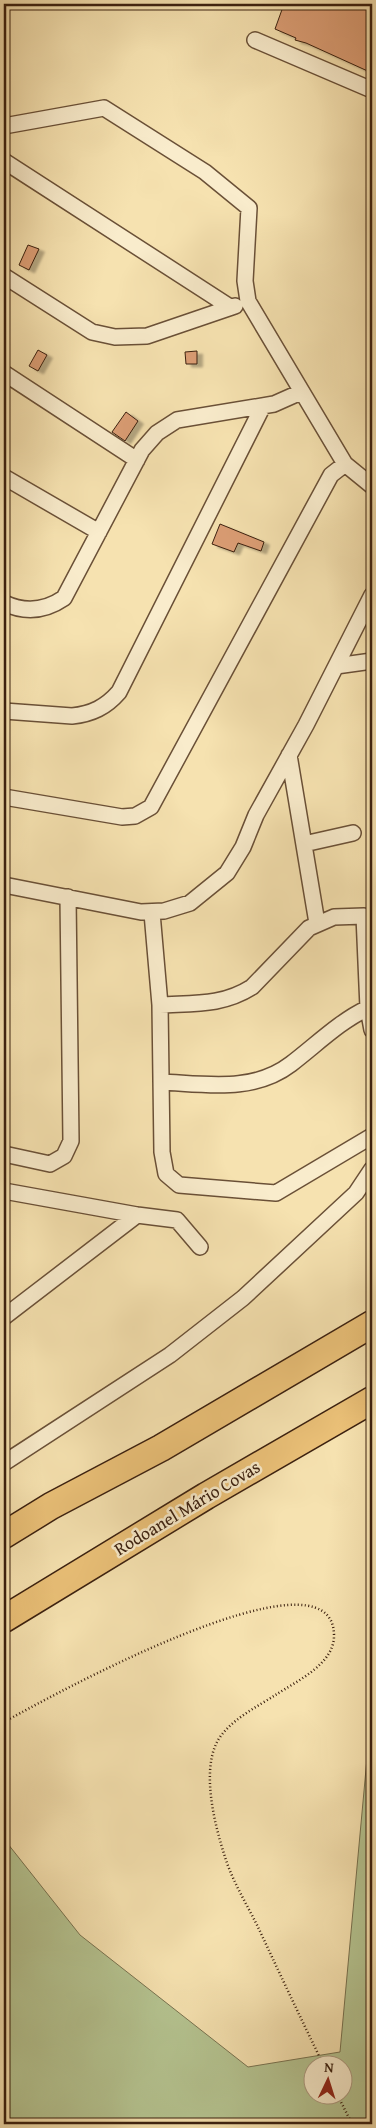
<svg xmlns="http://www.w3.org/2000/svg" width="376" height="2128" font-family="'Gentium Book Plus',serif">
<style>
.green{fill:#b5c491;stroke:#787250;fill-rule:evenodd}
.building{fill:#dc9e74;stroke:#3b200f;filter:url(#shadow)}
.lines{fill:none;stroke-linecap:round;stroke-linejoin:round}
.street-casing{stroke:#6a5037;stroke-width:18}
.highway-casing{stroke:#3b200f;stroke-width:29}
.path{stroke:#3b200f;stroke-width:2.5;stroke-dasharray:1 2.5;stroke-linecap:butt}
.street{stroke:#f9eccc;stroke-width:15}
.highway{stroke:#ebc178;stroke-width:26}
.labels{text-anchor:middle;stroke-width:5;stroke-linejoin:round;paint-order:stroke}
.street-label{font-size:18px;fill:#3b200f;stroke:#f9eccc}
</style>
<defs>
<filter id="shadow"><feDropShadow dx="5.5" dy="3" stdDeviation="1" flood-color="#0004"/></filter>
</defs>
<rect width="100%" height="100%" fill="#f6e2b0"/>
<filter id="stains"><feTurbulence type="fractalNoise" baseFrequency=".004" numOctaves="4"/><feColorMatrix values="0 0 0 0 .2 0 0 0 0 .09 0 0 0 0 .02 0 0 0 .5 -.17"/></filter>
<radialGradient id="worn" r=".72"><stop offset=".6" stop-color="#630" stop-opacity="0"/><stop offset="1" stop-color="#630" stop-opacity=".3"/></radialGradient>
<path class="green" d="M372,1704V2124H4V1839L80,1935L248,2067L340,2052ZM314,2066H344V2096H314Z"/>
<path class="building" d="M284,4H372V73L306,43L295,40L296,38L275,29Z
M28,245L39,249L29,270L19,265Z
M38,350L47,355L38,371L29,366Z
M197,351V364H186L185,352Z
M126,412L138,421L125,441L112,432Z
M220,524L264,542L261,551L238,543L234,552L212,544Z"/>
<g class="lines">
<g class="street-casing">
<path id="street" d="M255,40L372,90
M4,126L104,108L205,172L249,208L245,281L248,301L345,464L372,486
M4,161L230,307
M4,276L92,332L115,337L147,336L235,306
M4,373L137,460
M4,477L99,532
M4,603C25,613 45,611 64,598L142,450L157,433L177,420L274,404L301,392
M336,666L372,661
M4,711L72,716C92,714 106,707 119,692L263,406
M289,755L317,923
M4,797L122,817L135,816L151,807L331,475L345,464
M304,844L353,833
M4,885L141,912L164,911L190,903L227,873L243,847L256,815L306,725L372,595
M152,913L160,1005L162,1152L166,1174L179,1185L276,1193L372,1136
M160,1005C194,1003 222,1006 252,987L309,928L334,917L364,916L368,1008L372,1030
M161,1082C206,1084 253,1093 291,1064C316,1045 340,1021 368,1008
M4,1154L50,1164L64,1156L71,1141L68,897
M4,1191L137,1215L177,1220L200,1247
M4,1317L137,1215
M4,1463L170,1355L243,1298L356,1193L372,1169"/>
</g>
<g class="highway-casing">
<path id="highway" d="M4,1535L51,1506L161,1448L372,1324
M4,1619L206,1496L372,1400"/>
</g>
<path class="path" d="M4,1722C39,1703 335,1537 334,1636C334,1664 297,1681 277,1694C257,1707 227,1721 216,1744C202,1775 215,1826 225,1857C232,1880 246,1903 257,1925C279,1972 301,2019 324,2066
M338,2096L352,2124"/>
<use href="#street" class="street"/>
<use href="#highway" class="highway"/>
</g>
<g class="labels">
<g class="street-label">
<text transform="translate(187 1508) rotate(-31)" y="6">Rodoanel Mário Covas</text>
</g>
</g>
<rect width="376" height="2128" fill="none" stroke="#f6e2b0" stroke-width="20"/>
<rect x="5" y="5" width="366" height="2118" fill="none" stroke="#3b200f" stroke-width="2.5"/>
<rect x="10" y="10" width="356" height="2108" fill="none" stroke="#3b200f"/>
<g transform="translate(328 2080) rotate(4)"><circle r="24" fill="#f9eccc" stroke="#ad9a80"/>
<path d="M0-4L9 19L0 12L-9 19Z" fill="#8f2418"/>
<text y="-8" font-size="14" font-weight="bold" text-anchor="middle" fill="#3b200f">N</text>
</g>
<rect width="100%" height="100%" filter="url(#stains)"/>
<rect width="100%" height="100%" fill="url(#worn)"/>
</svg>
